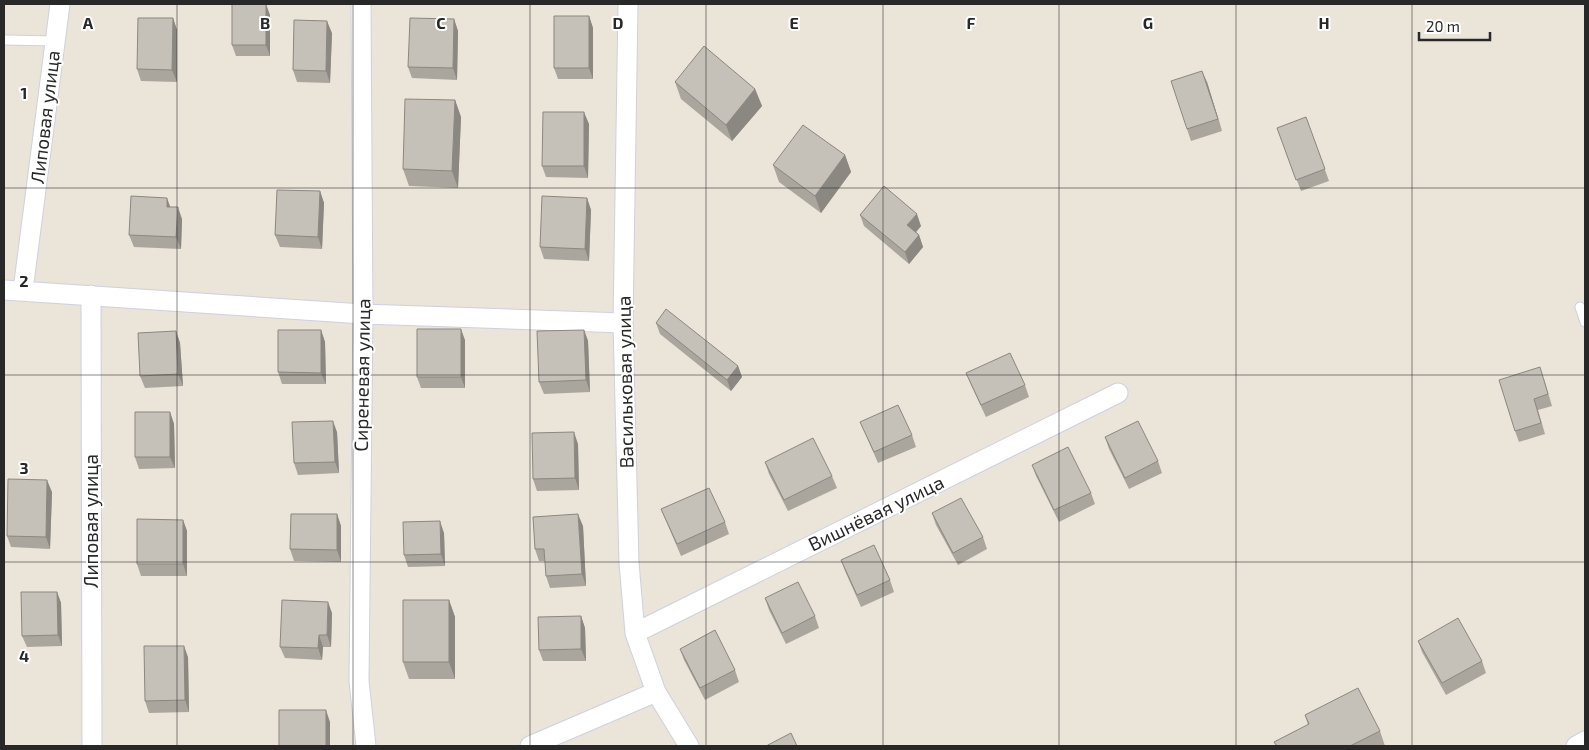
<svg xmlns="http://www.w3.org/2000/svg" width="1589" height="750" font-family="'Exo 2',sans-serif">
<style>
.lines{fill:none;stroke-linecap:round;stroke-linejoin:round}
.lane-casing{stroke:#ced0e2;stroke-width:11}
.street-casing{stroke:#ced0e2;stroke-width:21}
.lane{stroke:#fff;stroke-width:9}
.street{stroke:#fff;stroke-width:19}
.wall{fill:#aaa69e}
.shaded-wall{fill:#8b8781}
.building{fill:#c6c1b8;stroke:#8b8781}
.grid{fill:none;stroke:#282828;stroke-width:1;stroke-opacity:0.55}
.labels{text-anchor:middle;stroke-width:4;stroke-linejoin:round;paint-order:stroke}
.street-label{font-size:19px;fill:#282828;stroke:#fff}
.grid-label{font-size:16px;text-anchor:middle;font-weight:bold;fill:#282828;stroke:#fff;stroke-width:4;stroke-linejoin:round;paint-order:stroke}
</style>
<rect width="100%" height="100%" fill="#ebe4d8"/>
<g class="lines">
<g class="lane-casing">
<path id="lane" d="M4,40L55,41
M1580,307L1585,322"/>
</g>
<g class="street-casing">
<path id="street" d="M361,4L363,314L359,681L366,746
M628,4L623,323L629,563L635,633L656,692L689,746
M4,290L363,314L623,323
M23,290L60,4
M91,295L92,746
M635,633L1118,393
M530,746L656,692
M1576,746L1585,741"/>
</g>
<use href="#lane" class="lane"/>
<use href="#street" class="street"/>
</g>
<path class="wall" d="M270,15V56H236L232,45Z
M589,16L593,28V79H558L554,68Z
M173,18L177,30V82L141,81L137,69Z
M454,19L458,31L457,80L412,78L408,67Z
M332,33L330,83L297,82L293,70Z
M675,82L755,89L762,106L732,141L681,99Z
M1207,82L1222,131L1191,141L1187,129Z
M455,100L461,117L458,188L409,186L403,169Z
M1306,117L1329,181L1301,191L1277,128Z
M589,124L588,178L546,177L542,166Z
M845,155L851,172L821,213L779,182L773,165Z
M320,191L324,203L322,249L280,247L275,235Z
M587,198L591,210L589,261L544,259L540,247Z
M170,207L182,219L181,249L134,247L129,235Z
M860,215L921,226L916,232L919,235L923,247L909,264L864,226Z
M656,323L738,366L742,377L731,391L660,334Z
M321,330L325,342L326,384H282L278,372Z
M584,330L588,341L590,392L544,394L539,382Z
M176,331L180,343L183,386L145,388L140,376Z
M465,340V388H421L417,377Z
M966,373L1025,385L1029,397L986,417L971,385Z
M1544,379L1552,406L1538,410L1545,434L1519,442L1515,431Z
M170,412L174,424L175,468L139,469L135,457Z
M860,422L912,435L916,447L878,463L865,433Z
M337,432L339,473L298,475L294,463Z
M1105,437L1158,461L1162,473L1129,489L1109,449Z
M578,444L579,490L537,491L533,479Z
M765,462L832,476L837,488L788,511L769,474Z
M1032,465L1091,493L1095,504L1059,522L1036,476Z
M52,492L50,549L11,547L7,536Z
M661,509L725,522L729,534L681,556L666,521Z
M932,513L983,537L987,549L958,565L936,525Z
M337,514L341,526V562L294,561L290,549Z
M183,520L187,531V576H141L137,564Z
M583,526L586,586L550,588L546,576L545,561H539L535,549Z
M444,533L445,566L408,567L404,555Z
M841,560L890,580L894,592L861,607L845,571Z
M57,592L61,603L62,646L27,647L22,636Z
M765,598L815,616L819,628L786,644L769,610Z
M449,600L455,617V679H409L403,662Z
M332,613L331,647H323L322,660L285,658L280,647Z
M581,616L585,628L586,661H543L539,650Z
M1418,641L1482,661L1486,673L1446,695L1422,652Z
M680,649L735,670L739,682L705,700L684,660Z
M188,657L189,712L149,713L145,701Z
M1305,715L1380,731L1385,746H1276L1274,742L1308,725Z"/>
<path class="shaded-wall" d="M266,4L270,15V56L266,45Z
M589,16L593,28V79L589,68Z
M173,18L177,30V82L172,70Z
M454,19L458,31L457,80L453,68Z
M327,21L332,33L330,83L326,71Z
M1202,71L1207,82L1222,131Z
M755,89L762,106L732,141L726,125Z
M455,100L461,117L458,188L452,171Z
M584,112L589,124L588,178L584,166Z
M845,155L851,172L821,213L815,196Z
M320,191L324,203L322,249L318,237Z
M167,198L171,209L167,207Z
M587,198L591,210L589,261L585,249Z
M178,207L182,219L181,249L176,237Z
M917,214L921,226L912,237L907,225Z
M919,235L923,247L909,264L905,252Z
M461,329L465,340V388L461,377Z
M321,330L325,342L326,384L321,373Z
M584,330L588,341L590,392L586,380Z
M176,331L180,343L183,386L178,374Z
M738,366L742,377L731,391L727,380Z
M170,412L174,424L175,468L170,457Z
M333,421L337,432L339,473L335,462Z
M574,432L578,444L579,490L575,478Z
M47,480L52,492L50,549L46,537Z
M337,514L341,526V562L337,550Z
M578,514L583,526L586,586L582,574Z
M183,520L187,531V576L183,564Z
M440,521L444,533L445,566L441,554Z
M57,592L61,603L62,646L58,635Z
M449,600L455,617V679L449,662Z
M328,602L332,613L331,647L327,635Z
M581,616L585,628L586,661L581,649Z
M319,635L323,647L322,660L318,648Z
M184,646L188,657L189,712L185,700Z
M326,710L330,722V746H326Z"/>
<path class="building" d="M232,4H266V45H232Z
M554,16H589V68H554Z
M138,18H173L172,70L137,69Z
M410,18L454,19L453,68L408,67Z
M294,20L327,21L326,71L293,70Z
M704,46L755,89L726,125L675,82Z
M1202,71L1218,119L1187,129L1171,81Z
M405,99L455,100L452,171L403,169Z
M543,112H584V166H542Z
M1306,117L1325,169L1296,180L1277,128Z
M803,125L845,155L815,196L773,165Z
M884,186L917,214L907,225L919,235L905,252L860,215Z
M277,190L320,191L318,237L275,235Z
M131,196L167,198V207H178L176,237L129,235Z
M542,196L587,198L585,249L540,247Z
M666,309L738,366L727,380L656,323Z
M417,329H461V377H417Z
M278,330H321V373L278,372Z
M584,330L586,380L539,382L537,331Z
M176,331L178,374L140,376L138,333Z
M1010,353L1025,385L981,405L966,373Z
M1540,367L1548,394L1534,399L1541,423L1515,431L1499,380Z
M898,405L912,435L874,452L860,422Z
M135,412H170V457H135Z
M333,421L335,462L294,463L292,422Z
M1138,421L1158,461L1125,478L1105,437Z
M574,432L575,478L533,479L532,433Z
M813,438L832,476L784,500L765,462Z
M1068,447L1091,493L1054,510L1032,465Z
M8,479L47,480L46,537L7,536Z
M709,488L725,522L677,544L661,509Z
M961,498L983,537L953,553L932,513Z
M291,514H337V550L290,549Z
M578,514L582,574L546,576L544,549H535L533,517Z
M137,519L183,520V564H137Z
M440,521L441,554L404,555L403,522Z
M874,545L890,580L857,595L841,560Z
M798,582L815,616L782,633L765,598Z
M21,592H57L58,635L22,636Z
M282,600L328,602L327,635H319L318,648L280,647Z
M403,600H449V662H403Z
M581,616V649L539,650L538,617Z
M1458,618L1482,661L1442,683L1418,641Z
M715,630L735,670L700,688L680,649Z
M144,646H184L185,700L145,701Z
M1358,688L1380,731L1350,746H1277L1274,742L1309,724L1305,715Z
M279,710H326V746H279Z
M791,733L797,746H766Z"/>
<path class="grid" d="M177,4V746M353,4V746M530,4V746M706,4V746M883,4V746M1059,4V746M1236,4V746M1412,4V746M4,188H1585M4,375H1585M4,562H1585"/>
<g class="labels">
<g class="street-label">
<text transform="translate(45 117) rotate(-83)" y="7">Липовая улица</text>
<text transform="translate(362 375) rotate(-89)" y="7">Сиреневая улица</text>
<text transform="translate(625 382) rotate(-91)" y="7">Васильковая улица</text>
<text transform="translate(876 513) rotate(-26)" y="7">Вишнёвая улица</text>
<text transform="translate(91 521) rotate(-90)" y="7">Липовая улица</text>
</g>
</g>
<g class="grid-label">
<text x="88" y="29">A</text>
<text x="265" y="29">B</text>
<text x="441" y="29">C</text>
<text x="618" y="29">D</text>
<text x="794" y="29">E</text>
<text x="971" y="29">F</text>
<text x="1148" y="29">G</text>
<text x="1324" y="29">H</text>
<text x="24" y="99">1</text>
<text x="24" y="287">2</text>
<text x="24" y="474">3</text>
<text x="24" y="662">4</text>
</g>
<rect width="1589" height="750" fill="none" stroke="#282828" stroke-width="10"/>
<path d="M1419 32v8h71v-8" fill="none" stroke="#282828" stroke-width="2.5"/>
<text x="1426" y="32" font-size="15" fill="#282828" stroke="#ffffff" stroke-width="4" paint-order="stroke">20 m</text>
</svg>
